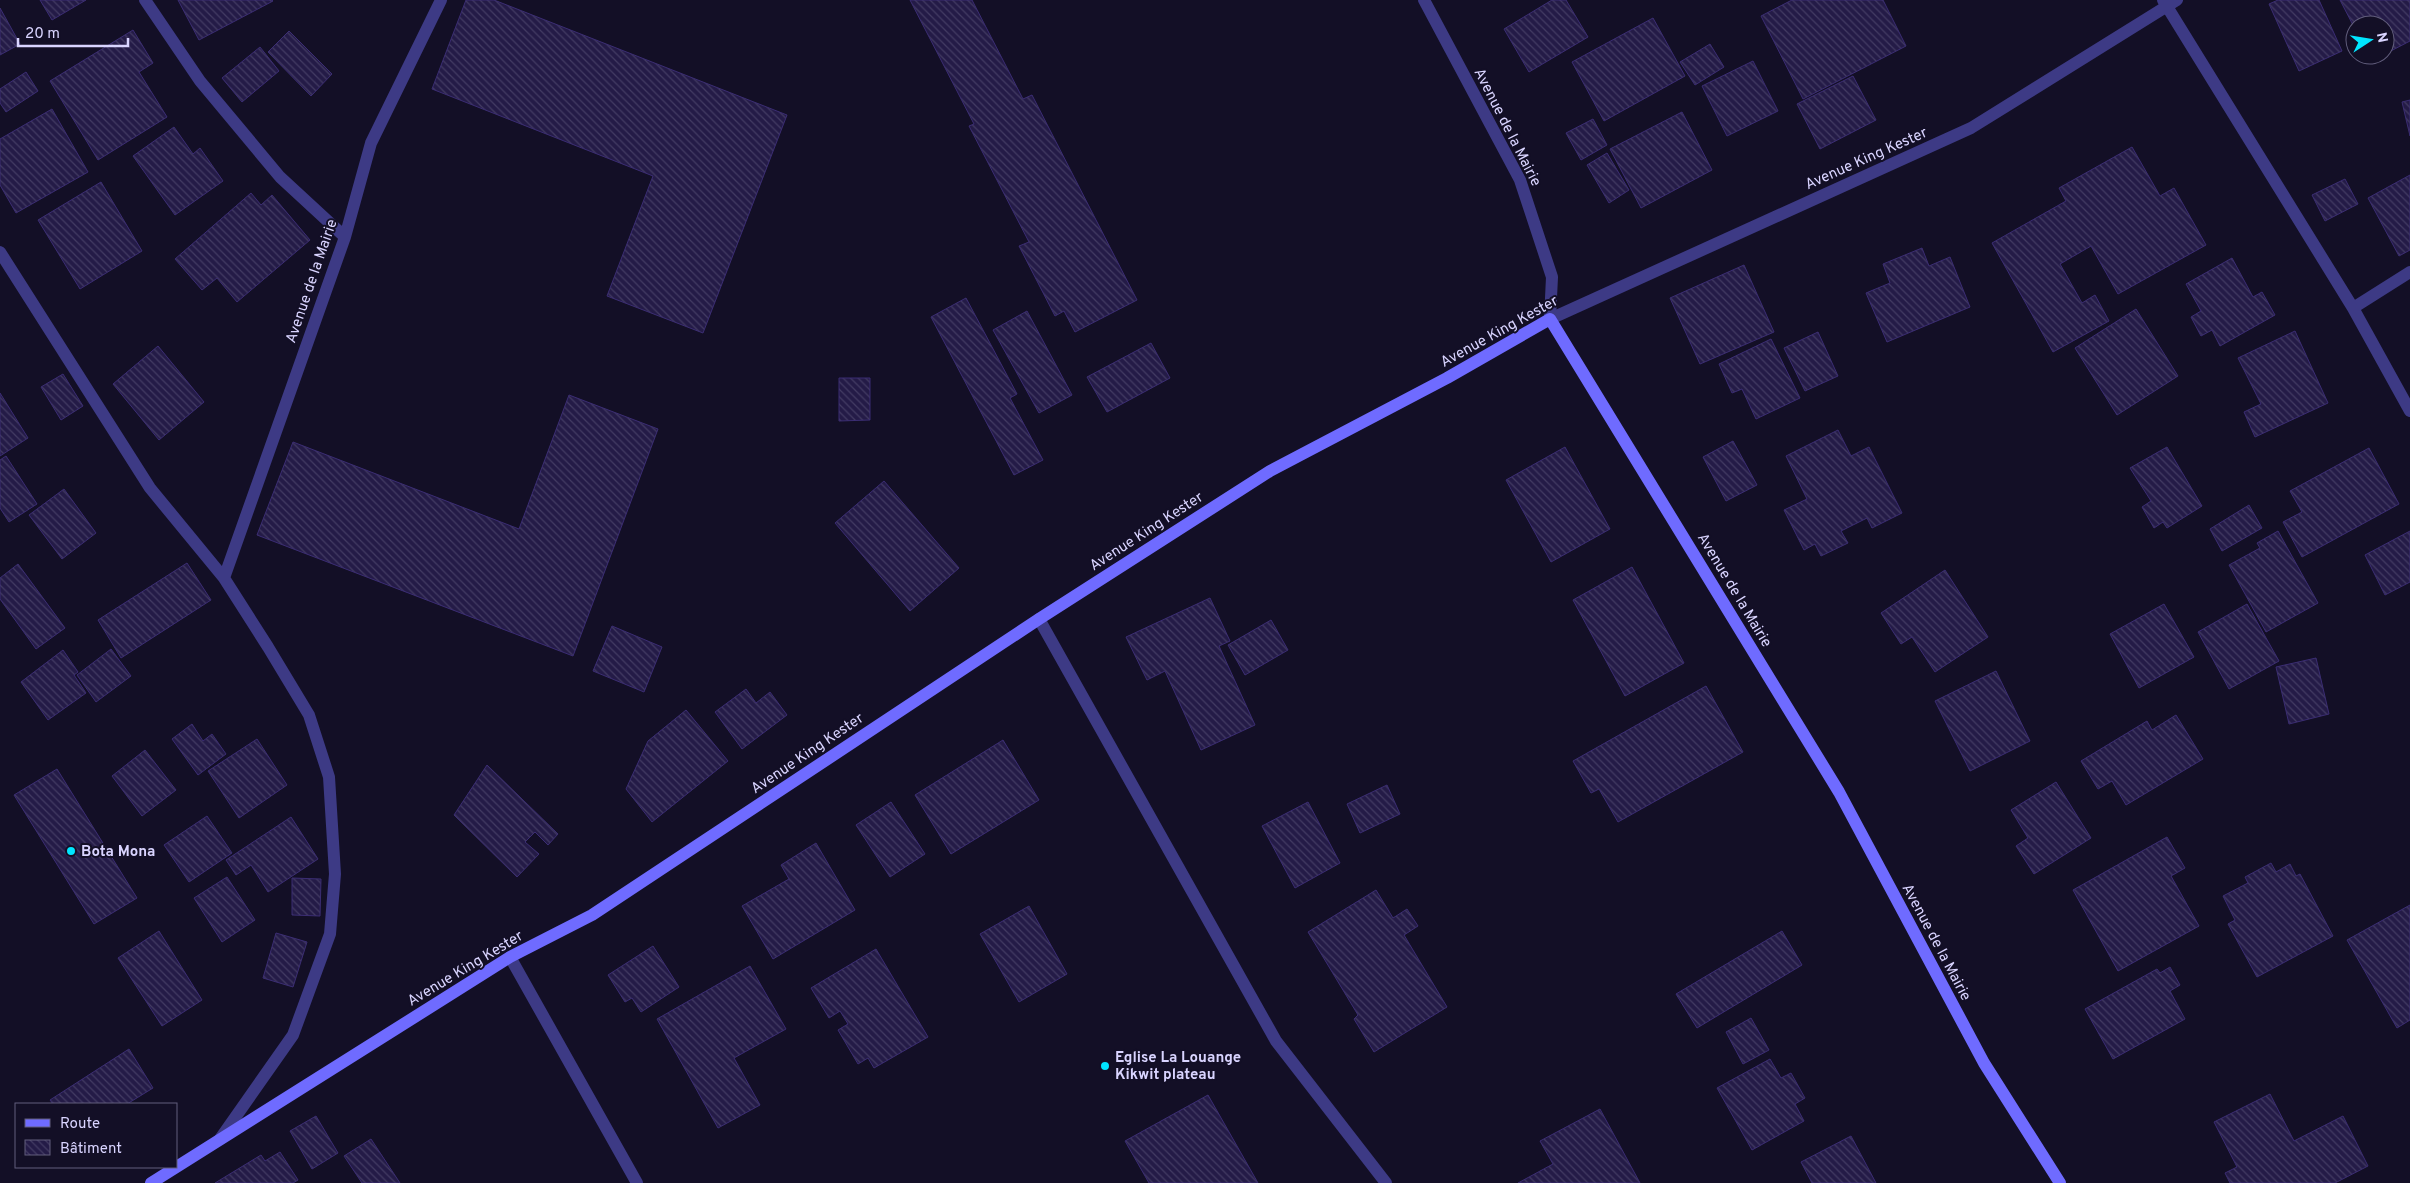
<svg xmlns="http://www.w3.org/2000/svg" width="2410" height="1183" font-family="Overpass,sans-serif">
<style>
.building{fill:url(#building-back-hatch);stroke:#3b2d73}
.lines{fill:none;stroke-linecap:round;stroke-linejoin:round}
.street{stroke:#3d3a85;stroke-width:12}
.secondary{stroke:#6f6bff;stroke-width:12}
.poi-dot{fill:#00e5ff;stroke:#130f26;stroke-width:2}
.labels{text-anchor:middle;stroke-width:4;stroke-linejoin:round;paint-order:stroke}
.street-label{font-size:15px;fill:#d9d4ff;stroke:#130f26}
.poi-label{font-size:15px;font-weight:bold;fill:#d9d4ff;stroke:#130f26;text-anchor:start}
</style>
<defs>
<pattern id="building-back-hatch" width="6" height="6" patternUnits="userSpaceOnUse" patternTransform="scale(1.25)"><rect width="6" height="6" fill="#241b47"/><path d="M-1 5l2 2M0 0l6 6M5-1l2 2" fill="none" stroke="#433b63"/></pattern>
</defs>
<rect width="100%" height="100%" fill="#130f26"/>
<path class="building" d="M40,0H86L52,20Z
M178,0H272L273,1L199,40Z
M466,0H494L787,115L703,333L607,296L653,176L432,89Z
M910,0H972L1023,99L1032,95L1137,300L1075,332L1064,311L1055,316L1019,246L1029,242L969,126L974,124Z
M1552,0H1566L1588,37L1529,72L1504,29Z
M1792,0H1883L1906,46L1803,99L1761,16Z
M2278,0H2319L2342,51L2299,71L2269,4Z
M2340,0H2410V41L2385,54V25H2355V29Z
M0,8L20,44L0,55Z
M1653,18L1685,76L1604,121L1572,62Z
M133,30L153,63L139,72L167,117L98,160L50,81Z
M289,31L332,74L311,96L268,52Z
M1710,44L1724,67L1695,85L1680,62Z
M260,47L279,71L242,102L222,78Z
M2369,55H2383L2372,61Z
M1753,61L1778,111L1727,136L1702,86Z
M26,72L38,91L6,112L0,103V89Z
M1853,76L1876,120L1820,149L1797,104Z
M2410,100V136L2402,102Z
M52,109L88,172L16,213L0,185V139Z
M1682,112L1712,170L1641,208L1610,149Z
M1593,119L1607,145L1581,160L1566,133Z
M174,127L193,154L200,148L223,181L175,215L133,156Z
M2132,147L2160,196L2174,188L2206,245L2118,294L2091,246L2060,264L2082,303L2095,295L2109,321L2053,352L1992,243L2066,201L2059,188Z
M1607,153L1629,190L1609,203L1587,165Z
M2410,175V250L2399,256L2368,198Z
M2345,179L2358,204L2325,221L2312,195Z
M101,182L142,251L80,289L38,220Z
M251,193L261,205L272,195L310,240L237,302L217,278L202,290L175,259Z
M1922,248L1929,266L1950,257L1970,307L1887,342L1866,293L1890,283L1883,264Z
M2232,258L2253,297L2262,292L2275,315L2220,346L2212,330L2201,336L2191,317L2201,311L2186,284Z
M1744,265L1774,332L1700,364L1670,298Z
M966,298L1017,394L1010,398L1043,460L1014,475L931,317Z
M2136,309L2178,376L2117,415L2075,348Z
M1027,311L1072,395L1039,413L993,330Z
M2295,331L2328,403L2255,437L2244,412L2261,404L2238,358Z
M1818,332L1838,376L1805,391L1784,348Z
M1771,339L1800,398L1756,419L1742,389L1732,393L1719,364Z
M1151,343L1170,378L1107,412L1087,377Z
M158,346L204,402L159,440L113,384Z
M63,374L83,406L61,420L41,387Z
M839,378H870V420L839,421Z
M0,393L28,438L0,456Z
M569,395L658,429L573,656L257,535L293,442L519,529Z
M1838,430L1851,456L1869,447L1902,513L1872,528L1867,518L1841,531L1848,543L1821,556L1815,544L1804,550L1784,510L1807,499L1786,456Z
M1733,441L1757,485L1726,501L1703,457Z
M1565,447L1610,529L1551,562L1506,480Z
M2167,447L2202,506L2167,528L2163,522L2154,528L2142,507L2151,501L2130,468Z
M2369,448L2399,504L2302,557L2283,522L2302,512L2290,491Z
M6,456L37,504L9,522L0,508V460Z
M884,481L959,568L910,611L835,523Z
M64,489L96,533L62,559L29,515Z
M2249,505L2262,528L2222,551L2210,529Z
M2278,531L2318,603L2266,632L2229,565L2260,548L2257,543Z
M2410,531V582L2385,595L2365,555Z
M187,563L211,600L121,658L98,620Z
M18,564L65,628L36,649L0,599V578Z
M1632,567L1684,663L1625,696L1573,600Z
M1945,570L1988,637L1935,672L1912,637L1901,644L1881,613Z
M1210,598L1230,641L1219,646L1255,725L1201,750L1165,671L1147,680L1126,637Z
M2164,604L2194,657L2139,688L2110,634Z
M2247,604L2279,661L2229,689L2198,632Z
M1271,620L1288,650L1245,675L1228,645Z
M612,626L662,647L644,692L593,671Z
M111,649L131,676L96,702L77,675Z
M63,650L78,672L74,675L86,693L48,720L21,682Z
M2316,658L2329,714L2289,724L2276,667Z
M1996,671L2030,741L1970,771L1935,701Z
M1706,686L1743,752L1618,822L1599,789L1591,793L1573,761Z
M746,689L756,703L770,692L787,715L742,749L715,712Z
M686,710L728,761L652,822L626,789L648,741Z
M2176,715L2203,759L2126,805L2112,781L2098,789L2081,761L2147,721L2152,730Z
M192,724L203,741L212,734L226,754L198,775L172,739Z
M257,739L287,785L239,818L208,771Z
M1003,740L1039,800L951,854L915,795Z
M145,750L176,790L142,816L112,776Z
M487,765L558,834L548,845L535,832L525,842L539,854L517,877L454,815Z
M57,769L137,898L94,924L14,795Z
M2056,782L2091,838L2034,874L2016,846L2028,838L2011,810Z
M1387,785L1400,814L1360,833L1347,804Z
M891,802L925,854L890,877L856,825Z
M1308,802L1340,863L1295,888L1262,826Z
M207,816L232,853L189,882L164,845Z
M291,817L318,859L268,892L251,865L236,875L226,860Z
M2167,837L2185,868L2171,876L2199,926L2118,971L2073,890Z
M816,843L855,910L773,959L742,906L789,879L781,865Z
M2271,863L2276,872L2290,864L2296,876L2300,874L2333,936L2257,977L2228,924L2235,920L2223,896L2248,883L2245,877Z
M227,877L255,920L222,942L194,898Z
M292,878L321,879L320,916L292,915Z
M1376,890L1393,918L1407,909L1418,926L1404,935L1447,1007L1374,1052L1354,1019L1358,1015L1308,932Z
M2410,905V1020L2397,1028L2347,940Z
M1029,906L1067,974L1019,1002L980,934Z
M159,931L202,1000L162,1026L118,958Z
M1782,931L1802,965L1697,1028L1676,994Z
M276,933L307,942L293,987L263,978Z
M653,946L679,987L641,1012L632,998L625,1002L608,975Z
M876,949L928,1037L874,1068L868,1058L858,1064L838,1030L848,1024L840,1011L829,1018L811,988Z
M750,966L786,1029L734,1058L760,1105L718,1128L657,1019Z
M2170,967L2180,985L2170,991L2185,1019L2113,1059L2085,1009L2157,969L2160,973Z
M1751,1018L1769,1050L1743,1064L1726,1032Z
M129,1049L153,1088L127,1104H53L50,1100Z
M1770,1059L1781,1078L1791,1073L1805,1098L1795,1104L1804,1121L1752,1150L1717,1088Z
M2270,1094L2294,1141L2343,1116L2368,1166L2335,1183H2230L2225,1173L2237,1167L2214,1122Z
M1208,1095L1258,1183H1149L1125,1141Z
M1600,1109L1640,1183H1518L1553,1164L1540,1141Z
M316,1116L338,1153L312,1169L290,1131Z
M1851,1136L1876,1183H1812L1801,1162Z
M371,1139L400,1183H362L344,1156Z
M280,1152L298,1180L293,1183H215L261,1155L265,1161Z"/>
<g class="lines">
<path class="street" d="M145,0L200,81L280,177L345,237
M1424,0L1520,180L1552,277L1550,319L1971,128L2177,0
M2163,0L2353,308L2410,411
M0,252L150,488L224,578L268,647L309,715L329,777L335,874L330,934L293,1035L220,1139
M2353,308L2410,272
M224,578L345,237L371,143L441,0
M1039,619L1276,1041L1386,1183
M510,957L637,1183"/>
<path class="secondary" d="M151,1183L510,957L592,915L1039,619L1270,471L1447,378L1550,319L1839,792L1984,1063L2060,1183"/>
</g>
<g class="poi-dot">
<circle cx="71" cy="851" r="5"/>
<circle cx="1105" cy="1066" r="5"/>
</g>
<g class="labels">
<g class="street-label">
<text transform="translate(1508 127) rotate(63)" y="5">Avenue de la Mairie</text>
<text transform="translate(1866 158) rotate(-24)" y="5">Avenue King Kester</text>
<text transform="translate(311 281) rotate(-71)" y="5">Avenue de la Mairie</text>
<text transform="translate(1499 331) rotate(-29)" y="5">Avenue King Kester</text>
<text transform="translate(1146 531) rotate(-33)" y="5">Avenue King Kester</text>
<text transform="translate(1735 590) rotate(59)" y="5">Avenue de la Mairie</text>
<text transform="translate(807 753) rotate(-34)" y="5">Avenue King Kester</text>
<text transform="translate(1937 942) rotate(62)" y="5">Avenue de la Mairie</text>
<text transform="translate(465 968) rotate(-31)" y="5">Avenue King Kester</text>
</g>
<g class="poi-label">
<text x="81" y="856">Bota Mona</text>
<text x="1115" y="1062">Eglise La Louange<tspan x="1115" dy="17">Kikwit plateau</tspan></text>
</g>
</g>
<rect x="15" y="1103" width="162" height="65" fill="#130f26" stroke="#625e7d"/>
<rect x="25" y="1119" width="25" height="8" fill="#6f6bff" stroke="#625e7d"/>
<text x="60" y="1128" font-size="15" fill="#d9d4ff">Route</text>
<rect x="25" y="1140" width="25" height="15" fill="url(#building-back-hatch)" stroke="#625e7d"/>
<text x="60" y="1153" font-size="15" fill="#d9d4ff">Bâtiment</text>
<g transform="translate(2370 40) rotate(78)"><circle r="24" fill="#130f26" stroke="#625e7d"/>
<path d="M0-4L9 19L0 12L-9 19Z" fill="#00e5ff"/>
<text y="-8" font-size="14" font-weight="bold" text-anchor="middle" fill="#d9d4ff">N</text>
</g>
<path d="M18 38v8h110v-8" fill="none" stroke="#d9d4ff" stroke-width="2.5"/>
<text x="25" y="38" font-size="15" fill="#d9d4ff" stroke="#130f26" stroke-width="4" paint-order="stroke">20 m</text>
</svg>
